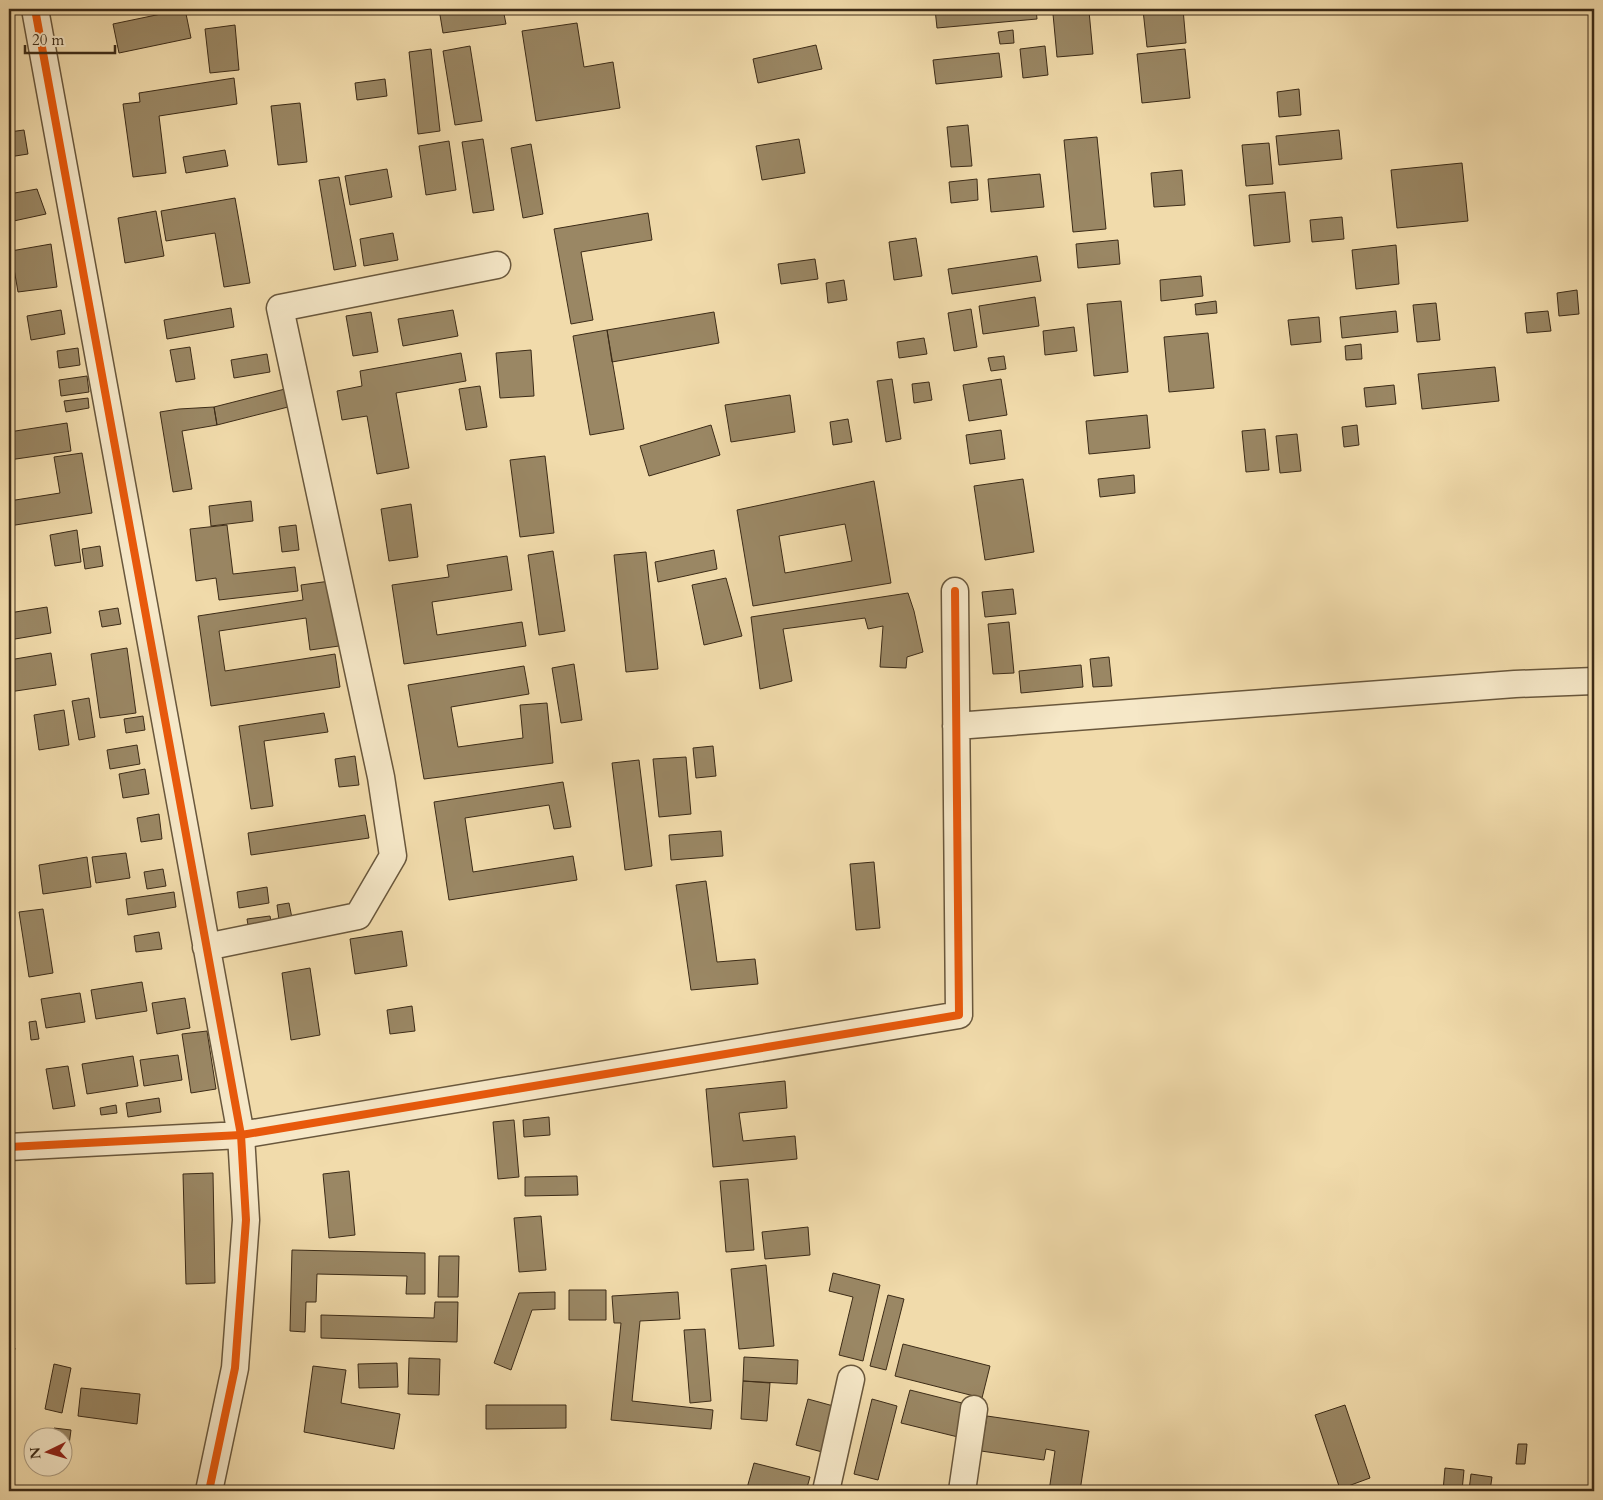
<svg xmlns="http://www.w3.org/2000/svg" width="1603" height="1500" font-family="Cardo,serif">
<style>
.building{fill:#9a8764;stroke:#3c2b17;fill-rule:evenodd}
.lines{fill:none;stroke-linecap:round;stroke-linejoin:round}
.street-casing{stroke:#69573c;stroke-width:29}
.street{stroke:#f6e8c8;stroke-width:26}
.cycleway-casing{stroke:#f6e8c8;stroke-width:11}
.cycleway{stroke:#e8590c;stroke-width:8}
</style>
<rect width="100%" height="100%" fill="#f1dbab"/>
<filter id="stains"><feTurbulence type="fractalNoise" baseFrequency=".004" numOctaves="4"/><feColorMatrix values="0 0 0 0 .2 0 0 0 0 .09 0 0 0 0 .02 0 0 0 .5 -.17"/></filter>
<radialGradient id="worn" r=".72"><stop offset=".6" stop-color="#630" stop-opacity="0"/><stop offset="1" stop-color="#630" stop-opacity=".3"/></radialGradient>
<path class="building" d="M185,9L191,38L119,53L113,24Z
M439,9H503L506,24L443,33Z
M518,9H542L518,13Z
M935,9H1036L1037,19L937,28Z
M1153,9H1183L1186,43L1147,47L1143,10Z
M1089,11L1093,54L1057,57L1053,14Z
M577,23L584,67L613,62L620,108L536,121L522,31Z
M235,25L239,70L210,73L205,29Z
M1013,30L1014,43L1000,44L998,32Z
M816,45L822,69L758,83L753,59Z
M470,46L482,121L455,125L443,51Z
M1045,46L1048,75L1023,78L1020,49Z
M431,49L440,131L418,134L409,52Z
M1185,49L1190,98L1142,103L1137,54Z
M999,53L1002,77L936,84L933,60Z
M234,78L237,104L159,116L166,173L133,177L123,104L140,102L139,93Z
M385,79L387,96L357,100L355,83Z
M1299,89L1301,115L1279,117L1277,92Z
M300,103L307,162L278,165L271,106Z
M968,125L972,166L951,167L947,127Z
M24,130L28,154L9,157V132Z
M1339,130L1342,159L1279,165L1276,136Z
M1097,137L1106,229L1073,232L1064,140Z
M483,139L494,210L473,213L462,142Z
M799,139L805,173L762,180L756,146Z
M449,141L456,190L426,195L419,146Z
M1269,143L1273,184L1246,186L1242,145Z
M531,144L543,214L523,218L511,148Z
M225,150L228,166L186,173L183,157Z
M1462,163L1468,221L1397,228L1391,170Z
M387,169L392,197L350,205L345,176Z
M1182,170L1185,205L1154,207L1151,173Z
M1040,174L1044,207L991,212L988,179Z
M339,177L356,266L334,270L319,180Z
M977,179L978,200L951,203L949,182Z
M37,189L46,214L9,222V194Z
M1285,192L1290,242L1254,246L1249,195Z
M235,198L250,283L224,287L215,233L166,241L161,211Z
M156,211L164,256L125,263L118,218Z
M648,213L652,240L581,252L593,320L571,324L554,229Z
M1342,217L1344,239L1312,242L1310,220Z
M393,233L398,260L364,266L360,239Z
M916,238L922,276L894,280L889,242Z
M1118,240L1120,264L1078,268L1076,244Z
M51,244L57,287L18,292L11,251Z
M1396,245L1399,284L1356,289L1352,250Z
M1037,256L1041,281L952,294L948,269Z
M815,259L818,279L781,284L778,264Z
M1201,276L1203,296L1161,301L1160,280Z
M844,280L847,300L828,303L826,283Z
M1577,290L1579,314L1559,316L1557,293Z
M1035,297L1039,326L983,334L979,306Z
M1121,301L1128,372L1094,376L1087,304Z
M1216,301L1217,313L1196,315L1195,304Z
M1436,303L1440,340L1417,342L1413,305Z
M231,308L234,327L167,339L164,320Z
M971,309L977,347L954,351L948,313Z
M9,310L13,335H9Z
M61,310L65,334L31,340L27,316Z
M453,310L458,336L403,346L398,319Z
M1396,311L1398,332L1342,338L1340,317Z
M1548,311L1551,331L1527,333L1525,313Z
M371,312L378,352L353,356L346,316Z
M714,312L719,343L612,362L607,330Z
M1319,317L1321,342L1291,345L1288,320Z
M1074,327L1077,351L1045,355L1043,331Z
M607,330L624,429L590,435L573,336Z
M1208,333L1214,388L1169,392L1164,337Z
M924,338L927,354L899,358L897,342Z
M1361,344L1362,359L1346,360L1345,346Z
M190,347L195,379L176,382L170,350Z
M78,348L80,365L59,368L57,351Z
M531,350L534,396L500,398L496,353Z
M461,353L466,381L396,393L409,468L377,474L367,416L342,420L337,391L362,386L360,371Z
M267,354L270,372L234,378L231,360Z
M1004,356L1006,369L991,371L988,358Z
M1495,367L1499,401L1422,409L1418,374Z
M87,376L89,392L61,396L59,380Z
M892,379L901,439L886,442L877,381Z
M1001,379L1007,415L969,421L963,385Z
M929,382L932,400L914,403L912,384Z
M1394,385L1396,404L1366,407L1364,388Z
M480,386L487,427L466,430L459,389Z
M285,389L288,407L217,425L214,407Z
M790,395L795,432L731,442L725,405Z
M88,398L89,408L66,412L64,401Z
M214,407L217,425L182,431L192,489L173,492L160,412L179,409Z
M1147,415L1150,448L1089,454L1086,421Z
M848,419L852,442L833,445L830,422Z
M67,423L71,451L9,460V432Z
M711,425L720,455L649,476L640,446Z
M1357,425L1359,445L1344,447L1342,427Z
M1265,429L1269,470L1246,472L1242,431Z
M1001,430L1005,459L970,464L966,435Z
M1297,434L1301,471L1280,473L1276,436Z
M82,453L92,513L9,526V501L60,493L54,457Z
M545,456L554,533L520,537L510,460Z
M1134,475L1135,493L1100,497L1098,479Z
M1023,479L1034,552L985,560L974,486Z
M874,481L891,583L753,606L737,510ZM845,524L852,561L785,573L779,536Z
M251,501L253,521L211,526L209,506Z
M411,504L418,557L389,561L381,509Z
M227,525L233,574L295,567L298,591L219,600L216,578L196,581L190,529Z
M296,525L299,550L282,552L279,527Z
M77,530L81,562L55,566L50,535Z
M100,546L103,566L85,569L82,549Z
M714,550L717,569L658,582L655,562Z
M553,551L565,631L539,635L528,555Z
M646,552L658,669L626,672L614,555Z
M507,556L512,590L432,602L437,635L522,622L526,646L404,664L392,585L449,577L447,565Z
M726,578L742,636L704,645L692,585Z
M330,581L339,646L310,650L306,618L219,631L225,671L335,654L340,687L211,706L198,616L303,600L301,585Z
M1013,589L1016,614L985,617L982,592Z
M908,593L914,611L923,652L907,657L906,668L880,667L883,626L868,629L865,618L783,629L792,681L760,689L751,617Z
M47,607L51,633L9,640V613Z
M118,608L121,624L102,627L99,611Z
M1009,622L1014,673L993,674L988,624Z
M127,648L136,713L100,718L91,654Z
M51,653L56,685L9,692V660Z
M1109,657L1112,686L1093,687L1090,659Z
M574,664L582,720L561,723L552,668Z
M1081,665L1083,687L1021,693L1019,671Z
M524,666L529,694L451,707L458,747L523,738L520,705L547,703L553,763L424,779L408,685Z
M89,698L95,737L79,740L72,701Z
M64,710L69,745L39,750L34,715Z
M324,713L328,732L264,741L273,806L251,809L239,726Z
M143,716L145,730L126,733L124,719Z
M137,745L140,764L110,769L107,750Z
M713,746L716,776L696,778L693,748Z
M355,756L359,785L339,787L335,759Z
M686,757L691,814L659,817L653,759Z
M639,760L652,866L625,870L612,763Z
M145,769L149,794L123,798L119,774Z
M563,782L571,827L554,829L549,805L465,818L473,872L573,856L577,880L449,900L434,802Z
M159,814L162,839L141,842L137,818Z
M365,815L369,838L251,855L248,833Z
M721,831L723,856L671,860L669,835Z
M126,853L130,878L96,883L92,857Z
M87,857L91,887L43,894L39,865Z
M874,862L880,928L856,930L850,864Z
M163,869L166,886L147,889L144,872Z
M706,881L717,962L755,959L758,984L691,990L676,885Z
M267,887L269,903L239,908L237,892Z
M174,892L176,907L128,915L126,899Z
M289,903L292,918L279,920L277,905Z
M43,909L53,973L29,977L19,912Z
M270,916L272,927L249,931L247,919Z
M402,931L407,966L355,974L350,939Z
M159,932L162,949L136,952L134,936Z
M310,968L320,1035L291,1040L282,973Z
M142,982L147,1011L96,1019L91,990Z
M80,993L85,1022L46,1028L41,999Z
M185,998L190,1028L157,1034L152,1003Z
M412,1006L415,1031L390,1034L387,1010Z
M36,1021L39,1039L31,1040L29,1022Z
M207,1031L216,1089L191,1093L182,1034Z
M178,1055L182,1080L144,1086L140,1060Z
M133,1056L138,1086L87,1094L82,1064Z
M68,1066L75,1106L53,1109L46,1069Z
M785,1081L787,1108L739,1113L743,1141L795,1136L797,1159L713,1167L706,1089Z
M159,1098L161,1112L128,1117L126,1103Z
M116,1105L117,1113L101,1115L100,1108Z
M549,1117L550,1135L524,1137L523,1120Z
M514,1120L519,1177L498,1179L493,1122Z
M349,1171L355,1235L329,1238L323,1174Z
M213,1173L215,1283L186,1284L183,1174Z
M577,1176L578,1195L525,1196V1177Z
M748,1179L754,1250L726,1252L720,1181Z
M541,1216L546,1270L519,1272L514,1218Z
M808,1227L810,1255L765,1259L762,1232Z
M292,1250L425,1253V1294H406L407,1276L317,1274L316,1302H306L305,1332L290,1331Z
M439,1256H459L458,1297H438Z
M766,1265L774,1346L739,1349L731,1269Z
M833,1273L880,1285L863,1361L839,1355L853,1297L829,1291Z
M569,1290H606V1320H569Z
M555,1292V1309L532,1310L511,1370L494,1363L519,1293Z
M678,1292L680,1319L640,1321L632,1401L713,1410L711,1429L611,1420L621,1323H614L612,1296Z
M888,1295L904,1299L886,1370L870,1366Z
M435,1302H458L457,1342L321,1338V1315L434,1318Z
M705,1329L711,1401L690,1403L684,1330Z
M903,1344L990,1366L982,1398L895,1376Z
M9,1347L15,1348L9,1379Z
M744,1357L798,1360L797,1384L743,1381Z
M409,1358L440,1359L439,1395L408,1394Z
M397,1363L398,1387L359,1388L358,1364Z
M54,1364L71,1368L62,1413L45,1409Z
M313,1366L346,1370L341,1403L400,1414L394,1449L304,1432Z
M743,1381L770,1383L767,1421L741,1419Z
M81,1388L140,1394L137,1424L78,1416Z
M910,1390L966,1404L958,1437L901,1423Z
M808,1399L837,1407L826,1453L796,1445Z
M872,1399L897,1406L878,1480L854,1474Z
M486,1405H566V1428L486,1429Z
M1345,1405L1370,1478L1340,1489L1315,1415Z
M987,1416L1089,1431L1080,1491H1049L1055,1451L1046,1449L1044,1460L981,1451Z
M54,1428L71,1430L67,1460L62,1459V1438H53Z
M1518,1444H1527L1525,1464H1516Z
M754,1463L810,1477L806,1491H758L747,1488Z
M1445,1468L1464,1470L1462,1491H1443Z
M1471,1474L1492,1477L1490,1491L1469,1490Z"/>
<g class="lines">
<g class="street-casing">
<path id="street" d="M35,9L241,1135L246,1220L235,1368L209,1491
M956,726L1515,684L1594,681
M206,947L358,916L393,856L381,777L280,308L497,265
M9,1147L241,1135L959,1015L955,591
M826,1491L851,1379
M962,1491L974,1409"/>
</g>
<use href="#street" class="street"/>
<g class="cycleway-casing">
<path id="cycleway" d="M35,9L241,1135L246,1220L235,1368L209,1491
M9,1147L241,1135L959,1015L955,591"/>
</g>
<use href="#cycleway" class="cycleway"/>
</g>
<rect width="1603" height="1500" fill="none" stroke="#f1dbab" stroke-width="30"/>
<rect x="10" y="10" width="1583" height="1480" fill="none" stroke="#3c2b17" stroke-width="2.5"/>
<rect x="15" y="15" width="1573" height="1470" fill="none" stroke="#3c2b17"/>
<g transform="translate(48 1452) rotate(265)"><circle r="24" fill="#f6e8c8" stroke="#ac9c81"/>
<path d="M0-4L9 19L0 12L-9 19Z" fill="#8f2418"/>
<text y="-8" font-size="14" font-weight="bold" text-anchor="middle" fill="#3c2b17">N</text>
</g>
<path d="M25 45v8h90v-8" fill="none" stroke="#3c2b17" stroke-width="2.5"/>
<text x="32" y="45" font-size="15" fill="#3c2b17" stroke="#f6e8c8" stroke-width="4" paint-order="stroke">20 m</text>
<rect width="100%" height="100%" filter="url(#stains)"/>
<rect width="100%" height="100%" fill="url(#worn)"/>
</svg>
